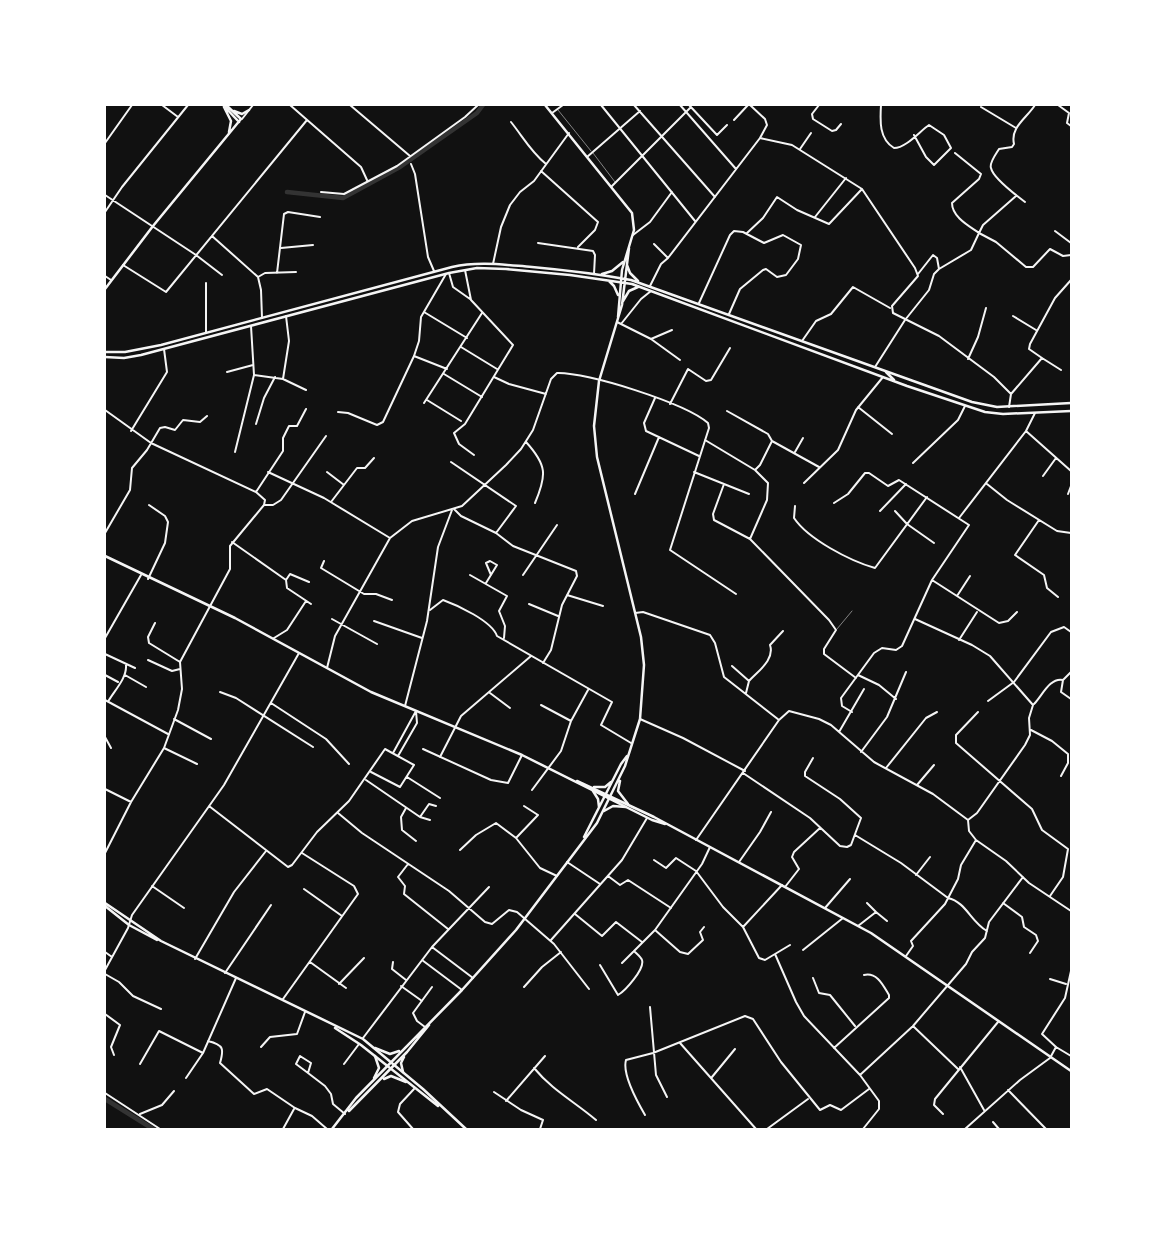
<svg xmlns="http://www.w3.org/2000/svg" width="1176" height="1234" font-family="Figtree,sans-serif">
<style>
.lines{fill:none;stroke-linecap:round;stroke-linejoin:round}
.canal{stroke:#333;stroke-width:4.5}
.service{stroke:#f5f5f5;stroke-width:0.5}
.minor{stroke:#f5f5f5;stroke-width:2}
.tertiary{stroke:#f5f5f5;stroke-width:2.5}
.secondary{stroke:#f5f5f5;stroke-width:2.5}
.primary{stroke:#f5f5f5;stroke-width:2.5}
</style>
<rect width="100%" height="100%" fill="#111"/>
<g class="lines">
<path class="canal" d="M287,192L343,198L400,167L477,113L483,105
M105,1099L153,1129"/>
<path class="service" d="M558,110L591,151
M593,153L615,182
M837,629L852,611"/>
<path class="minor" d="M162,105L178,117
M290,105L361,167L367,180
M350,105L410,156
M601,105L695,221
M634,105L715,197
M680,105L736,169
M689,105L717,135L727,125
M750,105L765,119L767,125L760,138
M819,105L812,114L813,119L832,131L836,130L841,124
M881,105C880,121 879,139 894,148C906,148 920,131 929,125L944,135L951,148L934,165L926,157L914,135
M1058,105L1069,113L1067,123L1071,126
M981,107L1016,128
M552,113L563,105
M242,119L253,105
M734,120L748,105
M511,122C523,137 531,152 546,164
M105,143L132,105
M800,149L811,133
M587,157L640,111
M411,164L415,174L428,257L434,271
M541,171L598,222L595,230L578,247
M612,186L691,107
M321,192L344,194L397,166L465,117L478,105
M105,195L196,255L222,275
M1016,196L983,225L979,233L996,242L1026,267H1033L1050,249L1063,256L1071,255
M1025,202C1017,196 993,178 991,168C989,163 996,154 999,149L1012,147L1014,144C1010,127 1027,118 1035,105
M105,212L122,187L188,105
M815,217L846,178
M1055,231L1071,243
M747,233L763,218L777,197L797,210L829,224L862,189
M633,235L650,222L672,192
M212,236L258,277L261,290L262,318
M538,243L593,251L595,255L594,274
M654,244L668,258L760,138L792,145L862,189L915,268L918,276L892,306L893,313L939,336L994,377L1011,394L1009,407
M281,248L313,245
M493,264L501,227L510,205L520,192L534,181L569,133
M123,265L166,292L307,120
M465,270L471,300L513,345L465,424L454,433L459,444L474,455
M277,273L284,214L288,212L320,217
M449,273L453,287L470,299
M918,274L933,255L937,258L939,269
M105,276L111,280
M258,277L265,273L296,272
M650,286L661,264L668,258
M699,303L730,235L734,231L743,232L764,243L783,235L801,245L798,259L786,275L777,277L766,269L763,270L740,289L729,314
M424,312L467,338
M1013,316L1036,330
M617,322L651,339L680,360
M621,324L641,299L651,291
M206,333V283
M651,339L672,330
M802,341L816,321L831,314L853,287L890,308
M461,347L497,369
M414,356L447,369
M1042,358L1061,370
M968,359L978,337L986,308
M875,367L905,320L929,290L934,274L939,269L971,250L979,233C969,226 952,217 952,203L979,179L981,174L955,153
M227,372L253,365
M444,374L482,397
M254,375L283,379L306,390
M494,377L509,384L546,394
M283,379L289,341L286,316
M1011,394L1042,358L1029,349L1030,344L1055,298L1071,280
M655,398L644,423L646,431L699,456
M427,400L461,421
M424,403L482,313
M670,404L688,369L706,381L711,380L730,348
M858,407L892,434
M105,410L151,443L256,492L265,500L264,505L230,546V569L180,662L182,689L178,710L164,748L131,802L105,853
M727,411L768,434L772,441L819,467
M338,412L348,413L377,425L383,422L414,356L419,341L421,317L446,274
M256,424L264,398L275,377
M131,431L167,372L164,349
M1026,431L1071,471
M705,440L755,470L768,483L767,500L750,539
M526,442C547,465 547,475 535,503
M235,452L254,375L251,326
M795,452L803,438
M451,462L516,506L496,533
M913,463L958,420L965,406
M755,470L760,465L772,441
M268,472L324,498L390,538
M327,472L344,485
M694,472L724,484L713,514L714,520L750,539L829,620L836,630L824,649V654L856,678
M1043,476L1056,458
M804,483L838,450L856,410L883,377
M724,484L749,494
M987,484L1007,500L1057,531L1071,533
M256,492L283,451V438L289,426H297L306,409
M635,494L659,437
M1068,494L1071,486
M331,502L357,468H365L374,458
M834,503L848,494L865,473H869L888,486L899,480L969,525L932,580L902,646L896,650L882,648L874,653L841,698L842,706L852,712
M264,505H273L281,500L326,436
M795,506L794,518C808,539 850,561 875,568L927,497
M454,509L461,516L496,533L513,546L576,571L577,576L562,605L551,650L543,663
M880,511L906,484
M895,511L907,524L934,543
M959,518L1026,431L1035,413
M1039,520L1015,555L1044,575L1047,588L1058,597
M105,533L130,490L132,468L147,450L160,428L165,427L175,430L183,420L200,422L207,416
M232,542L286,580L287,588L311,604
M324,561L321,568L364,594H376L392,600
M470,575L507,596L499,611L505,626L504,638
M523,575L557,525
M148,579L165,543L168,522L165,516L149,505
M286,580L290,574L309,582
M932,580L999,623L1008,621L1017,612
M486,583L497,565L490,561L486,563L491,575
M567,595L603,606
M957,596L970,576
M529,604L558,616
M430,610L443,600C457,605 492,621 497,636L612,702L601,725L631,743
M635,613L643,612L710,635L715,643L724,677L779,720L696,840
M332,619L377,644
M915,619L972,645L990,656L1033,705L1029,718L1030,735L1025,745L977,813L968,820
M374,621L422,638
M155,623L148,637L149,643L180,662
M105,638L141,575
M274,638L287,630L306,601
M959,640L977,612
M105,654L135,668
M148,660L172,671L180,669
M732,666L749,681L746,693
M327,668L335,636L390,538L412,521L462,506L506,465L521,449L533,430L551,379L557,373C587,372 685,403 708,423L709,428L670,550L736,594
M105,675L118,682
M125,675L146,687
M858,675L879,685L896,699
M1063,680L1061,692L1071,699
M749,681C758,671 775,660 770,645L783,631
M220,692L236,698L313,747
M490,693L510,708
M105,700L168,734
M109,700C115,690 127,678 126,665
M988,701L1014,682L1051,632L1064,627L1071,632
M271,703L326,739L349,764
M1034,704C1042,696 1050,677 1063,680L1071,672
M541,705L571,721
M405,706L427,621L438,547L452,510
M978,712L956,735V743L1032,809L1042,830L1068,849L1063,877L1050,896
M174,719L211,739
M640,719L683,738L745,771
M779,720L789,711L819,719L831,725L874,762L933,794L968,820L969,831L976,840L1006,861L1029,883L1071,911
M1031,730L1052,741L1068,754V763L1061,776
M839,732L864,689
M105,737L111,748
M164,748L197,764
M423,749L491,780L508,783L522,755
M861,752L887,717L906,672
M393,753L416,711
M398,756L417,723L416,711
M440,757L461,716L531,656
M886,768L926,718L937,712
M743,773L810,818L840,846L847,847L851,845L861,818L840,799L805,776V772L813,758
M407,777L440,798
M366,780L420,817L429,804L436,806
M917,785L934,765
M105,789L131,802
M532,790L561,751L571,721L588,690
M209,806L288,867L292,865L317,832L349,801L385,749L414,765L400,787L371,772
M406,808L401,817L402,830L416,841
M338,813L362,833L449,891L485,922L492,924L509,910L517,912L554,944L589,989
M420,817L430,820
M855,835L901,863L948,898C966,902 971,922 987,931
M516,838L538,815L524,806
M460,850L476,835L496,823L516,838L540,868L557,876
M654,860L666,868L676,858L696,871L723,907L743,927L759,958L765,960L775,954L796,1002L804,1016L860,1075L879,1101V1109L863,1129
M567,862L600,884
M739,862L760,832L771,812
M408,864L398,877L405,886L404,894L448,929
M916,875L930,857
M608,876L620,885L628,880L671,908
M152,886L184,908
M785,887L799,869L792,857L794,852L820,828
M304,889L342,916
M1003,903L1022,917L1024,927L1036,935L1038,941L1030,953
M825,908L850,879
M876,912L887,921
M575,914L602,936L616,922L642,942
M858,926L876,912L867,903
M743,927L782,885
M655,930L680,952L688,954L703,940L700,932L704,927
M551,940L622,860L647,818
M432,947L473,978
M803,950L843,918
M105,952L112,957
M775,954L790,945
M906,956L913,946L911,941L945,904L958,879L961,865L976,840
M195,959L234,892L266,851
M422,960L462,990
M310,962L346,988
M393,962L392,969L406,980
M622,963L655,930L702,864L710,847
M600,965L618,995C625,991 645,969 642,960C641,957 637,954 634,951
M105,970L128,928L132,915L224,785L299,653
M1071,971L1065,998L1042,1034L1056,1047L1071,1056
M225,973L271,905
M105,974L119,982L133,996L161,1009
M813,978L819,993L830,995L855,1026
M1050,979L1066,984
M339,984L364,958
M401,986L422,1001
M524,987L542,967L561,952
M283,999L358,894L354,886L302,853
M650,1007L656,1075L667,1097
M105,1014L120,1025L111,1047L114,1055
M913,1026L958,1069
M425,1027L417,1021L413,1013L432,987
M363,1038L432,947L489,887
M208,1041C224,1045 224,1049 220,1063L254,1094L267,1089L295,1108L312,1116L327,1129
M680,1043L756,1129
M261,1047L270,1037L297,1034L305,1012
M834,1048L889,998V995C883,985 877,972 864,975
M140,1064L159,1031L203,1053
M344,1064L359,1044
M960,1067L984,1110
M534,1068C552,1090 575,1102 596,1120
M308,1073L296,1064L300,1056L311,1063L308,1073L325,1086L331,1094L333,1104L345,1114
M860,1075L913,1026L966,964L972,952L985,938L989,922L1023,877
M712,1077L735,1049
M186,1078L203,1053L236,978
M1008,1090L1046,1129
M494,1092L521,1110L543,1120L540,1129
M105,1093L160,1129
M506,1101L545,1056
M140,1114L162,1105L174,1091
M943,1114L934,1105L935,1099L998,1022
M645,1115C638,1103 622,1074 626,1060L653,1053L745,1016L753,1019L781,1062L820,1110L830,1105L841,1110L869,1089
M993,1122L999,1129
M283,1129L294,1109
M413,1129L398,1112L400,1104L414,1089
M767,1129L808,1099
M965,1129L1020,1080L1050,1058L1056,1047"/>
<path class="tertiary" d="M223,105L239,122
M224,107L231,121L229,132
M234,111L242,114L249,110
M105,289L153,226L241,119L226,105"/>
<path class="secondary" d="M105,556L235,618L371,692L522,755L652,820L665,824
M577,781L654,817L871,933L1071,1071
M105,903L161,941L363,1039L423,1089L466,1129
M105,906L129,925L157,940
M335,1028L361,1045L438,1106"/>
<path class="primary" d="M545,105L632,213L634,230L622,270L618,317
M627,265L630,273L638,281
M602,274L612,271L623,262
M609,281L614,286L618,295
M623,301L629,291L638,287
M105,352H125L161,345L452,267C479,261 505,265 532,267C565,270 598,274 631,280L972,402L997,407L1071,403
M105,357L124,358L141,355L449,273L477,268L506,269L570,275L632,284L907,386L985,412L1003,414L1071,411
M886,372L894,380
M620,781L618,791L628,804
M594,787H605L611,782
M593,791L598,799L599,807
M604,811L613,806L626,807
M584,837L621,764L627,756
M375,1048L390,1054L399,1051
M403,1072L401,1063L404,1057
M374,1078L379,1068L375,1056
M384,1079L391,1076L406,1082
M349,1111L407,1052L429,1025
M332,1129L356,1098L462,990L516,930L597,823L625,766L640,719L644,665L641,637L597,457L594,426L599,381L622,305L629,248"/>
</g>
<rect width="1176" height="1234" fill="none" stroke="#ffffff" stroke-width="212"/>
</svg>
